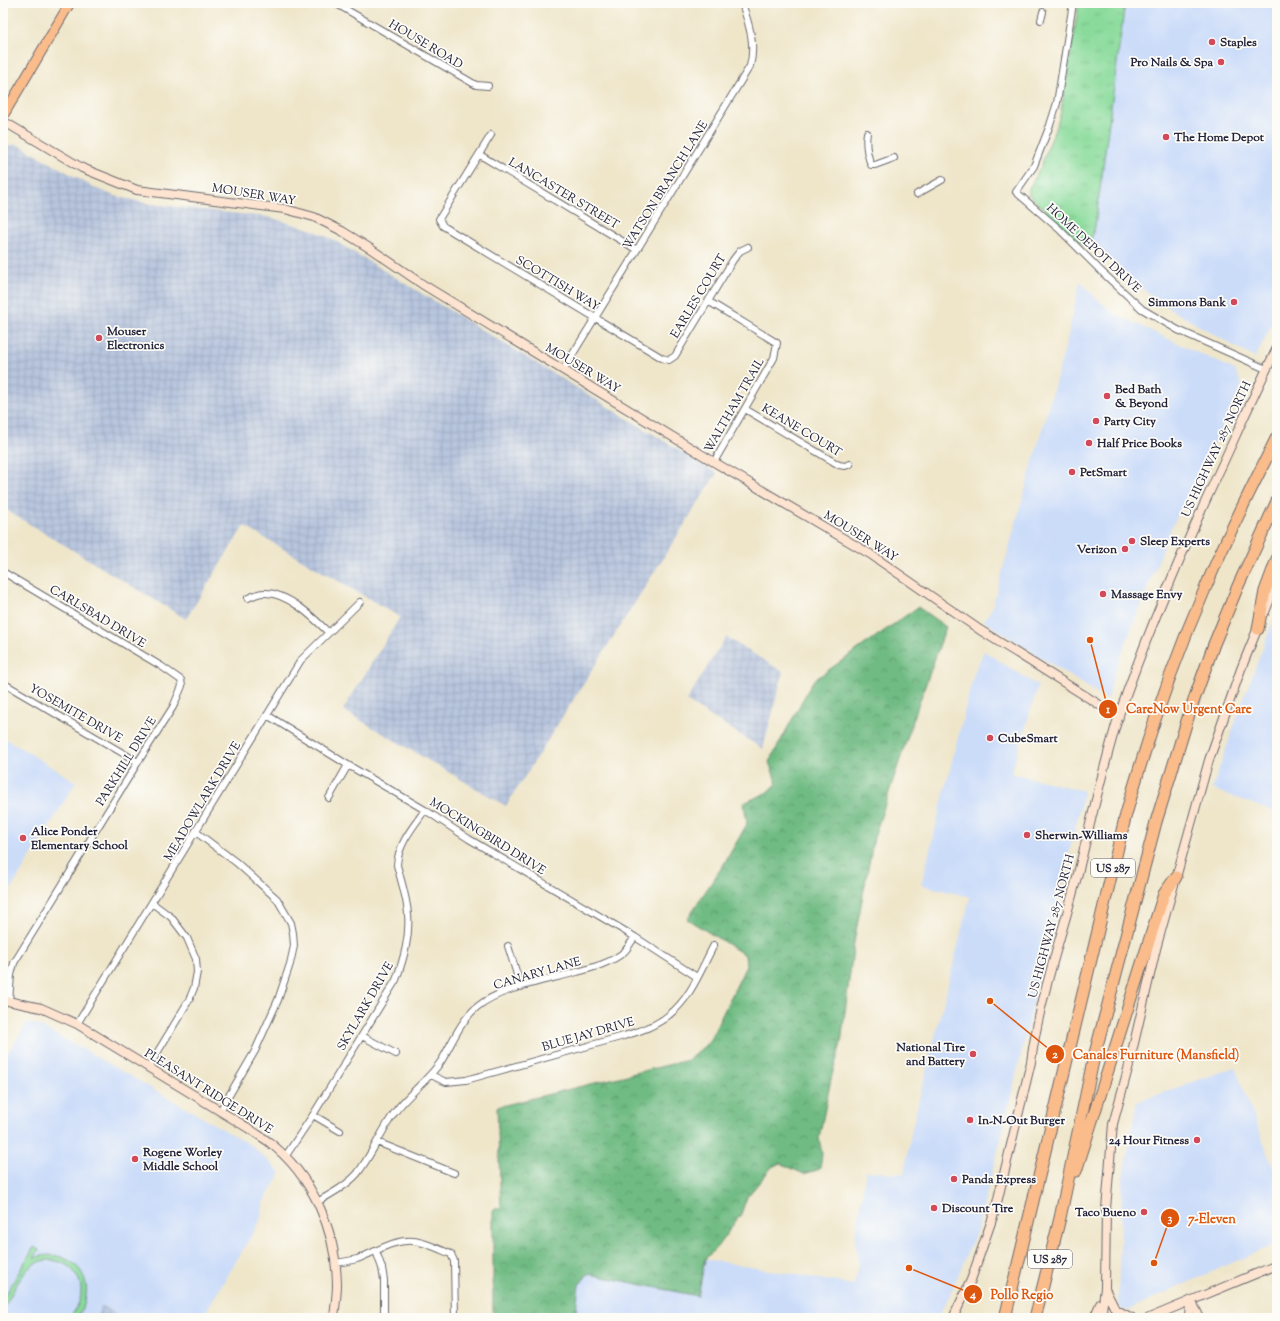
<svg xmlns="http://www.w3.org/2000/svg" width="1280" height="1321" font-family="'Sorts Mill Goudy',serif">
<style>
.built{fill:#cbdcf9}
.industrial{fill:url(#industrial-grid)}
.grass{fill:url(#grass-tufts);stroke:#567e6b}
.forest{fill:url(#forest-crowns);stroke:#486e5f}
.park{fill:#8adb9b;stroke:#567e6b}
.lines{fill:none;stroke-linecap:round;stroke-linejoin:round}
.street-casing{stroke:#6a676d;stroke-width:8}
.secondary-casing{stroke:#6a676d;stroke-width:10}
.primary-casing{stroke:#6a676d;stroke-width:11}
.highway-casing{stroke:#6a676d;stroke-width:13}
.street{stroke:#fff;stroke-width:6}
.secondary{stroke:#fde4d1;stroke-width:8}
.primary{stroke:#fabc8b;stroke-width:9}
.highway{stroke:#fabc8b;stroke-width:11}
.poi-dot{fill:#d1495b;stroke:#fdfcf7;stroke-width:1.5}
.labels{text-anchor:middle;stroke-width:3.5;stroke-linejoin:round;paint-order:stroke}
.shield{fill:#fdfcf7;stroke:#646373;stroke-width:1}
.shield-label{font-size:11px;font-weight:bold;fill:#22223b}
.poi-label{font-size:12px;font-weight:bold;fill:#22223b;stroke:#fdfcf7;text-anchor:start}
.street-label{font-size:12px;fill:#22223b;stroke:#fdfcf7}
.leader{fill:none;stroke:#de560e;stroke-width:1.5}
.callout-dot{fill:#de560e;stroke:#fdfcf7;stroke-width:1.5}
.mark-label{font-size:12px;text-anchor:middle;font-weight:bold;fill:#fff}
.callout-label{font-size:13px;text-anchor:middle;font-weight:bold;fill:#de560e;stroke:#fdfcf7;stroke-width:3.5;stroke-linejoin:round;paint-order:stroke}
</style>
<defs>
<pattern id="industrial-grid" width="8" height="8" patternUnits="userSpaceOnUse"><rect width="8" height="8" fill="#b7c5de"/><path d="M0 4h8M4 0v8" fill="none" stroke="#9da9bf"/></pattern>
<pattern id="grass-tufts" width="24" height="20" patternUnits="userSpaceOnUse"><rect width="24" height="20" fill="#8adb9b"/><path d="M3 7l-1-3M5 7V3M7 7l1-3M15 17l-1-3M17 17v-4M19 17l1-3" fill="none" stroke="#77bc86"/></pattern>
<pattern id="forest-crowns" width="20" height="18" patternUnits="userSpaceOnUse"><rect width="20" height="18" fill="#6fbb83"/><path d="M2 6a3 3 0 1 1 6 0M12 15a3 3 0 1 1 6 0" fill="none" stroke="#5b986c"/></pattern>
</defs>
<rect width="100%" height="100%" fill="#fdfcf7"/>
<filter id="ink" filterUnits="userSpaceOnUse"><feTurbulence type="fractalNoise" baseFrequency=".025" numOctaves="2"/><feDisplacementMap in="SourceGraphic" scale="8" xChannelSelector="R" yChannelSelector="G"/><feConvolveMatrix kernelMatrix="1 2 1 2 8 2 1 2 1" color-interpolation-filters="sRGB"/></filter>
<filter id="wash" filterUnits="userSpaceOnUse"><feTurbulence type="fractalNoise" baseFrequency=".012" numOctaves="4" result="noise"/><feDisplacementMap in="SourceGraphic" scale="16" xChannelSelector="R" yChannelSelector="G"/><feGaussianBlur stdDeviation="0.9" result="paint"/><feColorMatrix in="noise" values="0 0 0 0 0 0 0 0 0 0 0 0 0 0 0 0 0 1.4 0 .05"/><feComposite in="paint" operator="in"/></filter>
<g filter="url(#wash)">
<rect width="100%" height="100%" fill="#efe6ca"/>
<path class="built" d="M1125,3H1277V314L1255,358L1170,309L1132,281L1091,239L1095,226Z
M1080,281L1097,299L1115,314L1235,370L1242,385L1170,531L1114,673L1108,700L984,621L992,608L1066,344Z
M1277,611V813L1212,789L1244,697Z
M984,651L1038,686L1011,773L1084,791L1000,1142L977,1230L949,1297L937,1318H578L576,1309L579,1284L588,1274L698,1296L705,1259L854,1285L858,1265L855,1238L866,1171L904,1174L912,1128L970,897L921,885L974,673Z
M3,737L76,782L8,894L3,908Z
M27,1023L37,1025L83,1049L252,1146L281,1173L264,1201L260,1221L202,1318H123L103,1306L95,1318H3V1060Z
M1235,1067L1277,1177V1243L1171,1290L1137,1306L1128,1310L1121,1308L1118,1302L1122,1188L1124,1171L1137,1102Z"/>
<path class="industrial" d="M17,144L95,188L115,196L151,204L268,217L310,229L332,239L717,473L506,806L343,710L400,617L244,526L186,619L3,508V150L4,147Z
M726,637L783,672L763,749L686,701Z
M102,1305L123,1318H95Z"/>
<path class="grass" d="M1079,3H1125L1095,226L1088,250L1029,195V189L1041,166L1060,116Z"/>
<path class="forest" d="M918,607L946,627L918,706L874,837L854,942L841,1043L831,1079L819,1138L822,1154L820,1169L804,1174L780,1163L772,1167L747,1197L741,1214L717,1247L705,1259L698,1296L588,1274L579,1285L576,1309L578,1318H492V1314H493V1209H501L497,1107L688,1060L709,1042L746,966L745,955L687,919L724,864L747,824L744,803L766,793L777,784L769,762L813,681Z"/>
<path class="park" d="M34,1247L39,1250L34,1258C60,1248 90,1266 86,1295C85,1304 81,1311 77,1318H70C75,1310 81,1302 81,1293C83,1269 56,1252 34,1264C21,1272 11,1296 3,1309V1299Z"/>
</g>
<g filter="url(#ink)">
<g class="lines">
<g class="street-casing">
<path id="street" d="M335,3L476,85L488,86
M1073,3L1057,103L1050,125L1034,166L1016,192L1059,229L1103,273L1142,309L1178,330L1266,369
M1041,20L1043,12
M867,133C865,144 867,154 871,165H875L894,158
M491,135L439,219L443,226L662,358L669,360L675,356L733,260L740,251L748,247
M480,155L637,250
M917,194L942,180
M708,301L777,343L774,358L714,462
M563,370L750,66C756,44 749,25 742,3
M745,409L839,465L845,466L850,464
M3,572L161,666L181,680L182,686L173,707L138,762L14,963L11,975L9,1001
M248,598C253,596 258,593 263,593C286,591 313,617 328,632
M3,683L138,762
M267,715L348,765L425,810L469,839L635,937L697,977
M329,798L348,765
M196,832L237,863L277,899L291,923L293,933L294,946L290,964L278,1000L255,1051L220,1111
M508,946L521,987
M77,1024L301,660L360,602
M362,1036L396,1054
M148,1068L189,1000L194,988L197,972L196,959L187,938L171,917L152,903
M431,1075L446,1082L466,1080L624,1036C640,1031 656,1026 669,1015C691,998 701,969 714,945
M313,1115L340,1131
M377,1142L454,1173
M285,1157L313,1115L396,980C404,958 410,937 408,914C407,898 401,881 397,865C398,844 413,827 425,810
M317,1202C331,1194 346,1186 357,1174C372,1155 381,1131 395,1112C409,1093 429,1080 442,1060C452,1043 461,1020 477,1007C499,988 548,980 577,972C592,968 611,963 624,952C628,948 631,942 635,937
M376,1251L382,1268L384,1280V1318
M335,1263C343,1262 350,1261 357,1259C374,1253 393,1239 413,1241C425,1242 439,1249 451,1254L454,1261L455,1318"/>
</g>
<g class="secondary-casing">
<path id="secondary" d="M3,121L82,168L137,190L285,209L314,217L342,231L371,249L422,284L714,462L870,554L980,630L1119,717
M1265,612L1277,582
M3,1000L41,1008L77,1024L248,1128C255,1133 262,1137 269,1142C312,1175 336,1230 337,1284C337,1295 335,1307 334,1318
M1105,1289L1115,1309L1132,1318
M1191,1300L1200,1318
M953,1318L971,1280L995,1211L1031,1062C1039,1001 1060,941 1076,881C1090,826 1102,770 1119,715C1147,633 1181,554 1217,476C1237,433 1256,390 1277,348
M1094,1318L1100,1304
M1101,1318L1105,1288L1106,1209L1113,1124L1128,1069L1156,949L1209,760L1241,669L1259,625
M1149,1318L1277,1265
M1190,1318L1189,1314L1191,1300"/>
</g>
<g class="primary-casing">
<path id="primary" d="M3,116L70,3"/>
</g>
<g class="highway-casing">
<path id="highway" d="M1258,629L1265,591L1277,559
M1076,1171L1164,894L1176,877
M1005,1318L1125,818C1147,738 1174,660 1207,584C1228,534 1253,485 1277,437
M1035,1318L1060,1218L1093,1061L1156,822L1191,708L1214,644L1238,586L1277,501"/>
</g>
<use href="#street" class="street"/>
<use href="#secondary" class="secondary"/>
<use href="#primary" class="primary"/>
<use href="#highway" class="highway"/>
</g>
</g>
<g class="poi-dot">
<circle cx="1212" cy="42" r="4"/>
<circle cx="1221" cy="62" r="4"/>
<circle cx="1166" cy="137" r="4"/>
<circle cx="1234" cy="302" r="4"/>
<circle cx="99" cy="338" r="4"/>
<circle cx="1107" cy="396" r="4"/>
<circle cx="1096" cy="421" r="4"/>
<circle cx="1089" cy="443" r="4"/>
<circle cx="1072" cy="472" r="4"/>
<circle cx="1132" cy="541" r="4"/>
<circle cx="1125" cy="549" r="4"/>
<circle cx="1103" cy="594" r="4"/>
<circle cx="990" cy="738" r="4"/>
<circle cx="1027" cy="835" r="4"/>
<circle cx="23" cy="838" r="4"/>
<circle cx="973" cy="1054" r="4"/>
<circle cx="970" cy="1120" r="4"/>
<circle cx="1197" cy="1140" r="4"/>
<circle cx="135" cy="1159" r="4"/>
<circle cx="954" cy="1179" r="4"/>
<circle cx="934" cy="1208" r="4"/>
<circle cx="1144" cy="1212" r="4"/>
</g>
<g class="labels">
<g class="shield">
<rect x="1091" y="859" width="44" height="18" rx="3"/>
<rect x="1028" y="1250" width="44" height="18" rx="3"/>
</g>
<g class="shield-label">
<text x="1113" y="872">US 287</text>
<text x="1050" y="1263">US 287</text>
</g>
<g class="poi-label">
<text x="1220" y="46">Staples</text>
<text x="1213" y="66" text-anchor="end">Pro Nails &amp; Spa</text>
<text x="1174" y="141">The Home Depot</text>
<text x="1226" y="306" text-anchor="end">Simmons Bank</text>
<text x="107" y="335">Mouser<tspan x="107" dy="14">Electronics</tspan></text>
<text x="1115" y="393">Bed Bath<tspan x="1115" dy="14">&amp; Beyond</tspan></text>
<text x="1104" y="425">Party City</text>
<text x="1097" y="447">Half Price Books</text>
<text x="1080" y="476">PetSmart</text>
<text x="1140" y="545">Sleep Experts</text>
<text x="1117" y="553" text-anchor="end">Verizon</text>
<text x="1111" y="598">Massage Envy</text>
<text x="998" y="742">CubeSmart</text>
<text x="31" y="835">Alice Ponder<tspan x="31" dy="14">Elementary School</tspan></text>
<text x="1035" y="839">Sherwin-Williams</text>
<text x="965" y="1051" text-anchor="end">National Tire<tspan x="965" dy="14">and Battery</tspan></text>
<text x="978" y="1124">In-N-Out Burger</text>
<text x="1189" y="1144" text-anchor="end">24 Hour Fitness</text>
<text x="143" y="1156">Rogene Worley<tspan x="143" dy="14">Middle School</tspan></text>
<text x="962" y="1183">Panda Express</text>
<text x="942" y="1212">Discount Tire</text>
<text x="1136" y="1216" text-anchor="end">Taco Bueno</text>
</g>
<g class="street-label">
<text transform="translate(426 44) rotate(31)" y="4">HOUSE ROAD</text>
<text transform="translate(665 185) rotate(-58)" y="4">WATSON BRANCH LANE</text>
<text transform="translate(564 193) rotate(31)" y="4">LANCASTER STREET</text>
<text transform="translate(254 194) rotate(9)" y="4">MOUSER WAY</text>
<text transform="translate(1094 248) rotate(43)" y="4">HOME DEPOT DRIVE</text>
<text transform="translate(558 283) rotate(31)" y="4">SCOTTISH WAY</text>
<text transform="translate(698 296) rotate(-59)" y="4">EARLES COURT</text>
<text transform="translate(583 368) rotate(31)" y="4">MOUSER WAY</text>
<text transform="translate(734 405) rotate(-60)" y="4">WALTHAM TRAIL</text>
<text transform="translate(802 430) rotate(31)" y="4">KEANE COURT</text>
<text transform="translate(1216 449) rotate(-65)" y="4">US HIGHWAY 287 NORTH</text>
<text transform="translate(861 536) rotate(32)" y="4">MOUSER WAY</text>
<text transform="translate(98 616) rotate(31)" y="4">CARLSBAD DRIVE</text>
<text transform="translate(76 713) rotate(30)" y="4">YOSEMITE DRIVE</text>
<text transform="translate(126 761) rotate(-58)" y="4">PARKHILL DRIVE</text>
<text transform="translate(202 801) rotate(-59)" y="4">MEADOWLARK DRIVE</text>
<text transform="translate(488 836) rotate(32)" y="4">MOCKINGBIRD DRIVE</text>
<text transform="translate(1051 926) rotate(-75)" y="4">US HIGHWAY 287 NORTH</text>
<text transform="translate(537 973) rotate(-16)" y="4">CANARY LANE</text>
<text transform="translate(365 1006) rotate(-60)" y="4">SKYLARK DRIVE</text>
<text transform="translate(588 1034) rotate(-16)" y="4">BLUE JAY DRIVE</text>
<text transform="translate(209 1091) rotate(32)" y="4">PLEASANT RIDGE DRIVE</text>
</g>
</g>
<path class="leader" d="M1090 640L1108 709M990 1001L1055 1054M1154 1263L1170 1218M909 1268L973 1294"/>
<g class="callout-dot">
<circle cx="1090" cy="640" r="4"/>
<circle cx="990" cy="1001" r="4"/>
<circle cx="1154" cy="1263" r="4"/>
<circle cx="909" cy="1268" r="4"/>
<circle cx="1108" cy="709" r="10"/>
<circle cx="1055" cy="1054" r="10"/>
<circle cx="1170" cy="1218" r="10"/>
<circle cx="973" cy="1294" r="10"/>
</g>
<g class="mark-label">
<text x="1108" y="713">1</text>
<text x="1055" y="1058">2</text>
<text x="1170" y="1222">3</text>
<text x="973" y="1298">4</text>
</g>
<g class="callout-label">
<text x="1189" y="713">CareNow Urgent Care</text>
<text x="1156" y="1059">Canales Furniture (Mansfield)</text>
<text x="1212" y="1223">7-Eleven</text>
<text x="1022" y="1299">Pollo Regio</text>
</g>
<rect width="1280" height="1321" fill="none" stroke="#fdfcf7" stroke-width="16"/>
</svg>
